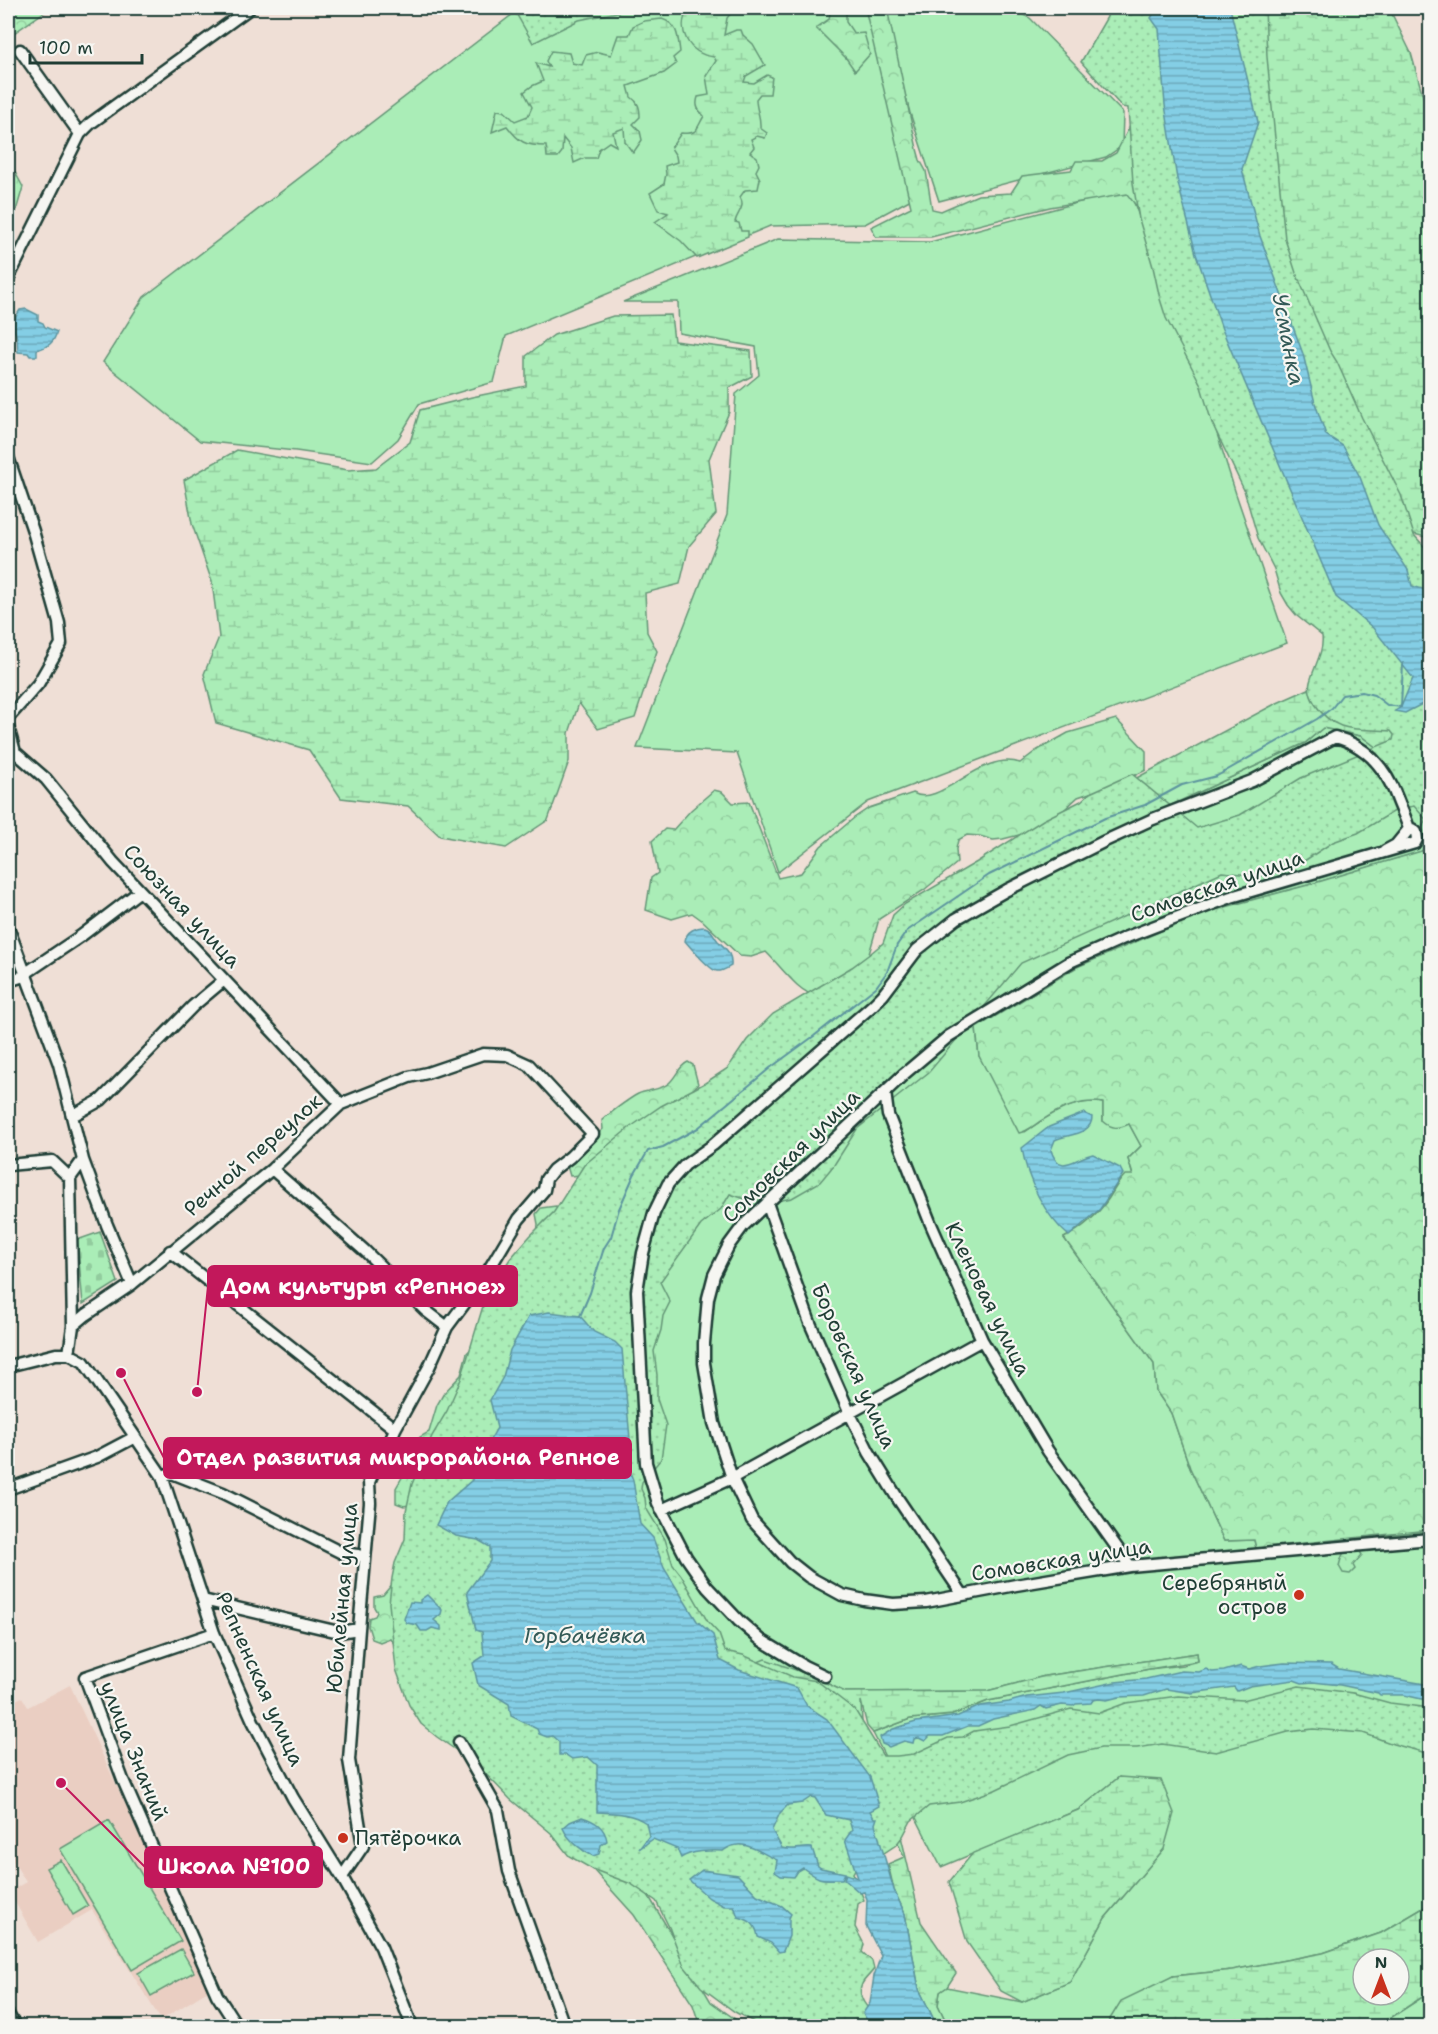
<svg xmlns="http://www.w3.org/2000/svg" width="1438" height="2034" font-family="'Shantell Sans',sans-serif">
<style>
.built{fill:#eacec2}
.grass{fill:#aaedb7;stroke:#649576;stroke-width:1.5}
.forest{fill:url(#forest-crowns);stroke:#649576;stroke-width:1.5}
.wetland{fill:url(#wetland-marsh);stroke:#649576;stroke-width:1.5;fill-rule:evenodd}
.cemetery{fill:url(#cemetery-stones);stroke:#649576;stroke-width:1.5}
.park{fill:url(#park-dots);stroke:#649576;stroke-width:1.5}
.water{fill:url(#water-rules);stroke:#5c949e;stroke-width:1.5}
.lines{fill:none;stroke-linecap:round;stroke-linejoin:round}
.stream{stroke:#5c949e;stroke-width:2}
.minor-casing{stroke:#1f3d34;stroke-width:15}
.minor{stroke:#f6f6f2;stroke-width:10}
.poi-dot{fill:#c8321e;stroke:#f6f6f2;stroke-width:2}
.labels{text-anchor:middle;stroke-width:4.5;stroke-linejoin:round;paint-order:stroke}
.street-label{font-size:21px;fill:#1f3d34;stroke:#f6f6f2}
.poi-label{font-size:21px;fill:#1f3d34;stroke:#f6f6f2;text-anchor:end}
.water-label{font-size:22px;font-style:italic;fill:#335a57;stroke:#f6f6f2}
.leader{fill:none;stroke:#c2185b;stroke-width:2}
.callout-dot{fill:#c2185b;stroke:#f6f6f2;stroke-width:2}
.callout{fill:#c2185b;stroke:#c2185b;stroke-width:2}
.callout-label{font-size:22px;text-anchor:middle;font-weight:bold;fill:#fff}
</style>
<defs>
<pattern id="forest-crowns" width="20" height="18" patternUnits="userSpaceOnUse" patternTransform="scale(1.5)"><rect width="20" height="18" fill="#aaedb7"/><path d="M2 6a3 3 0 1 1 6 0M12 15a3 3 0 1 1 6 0" fill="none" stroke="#92cc9e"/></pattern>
<pattern id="wetland-marsh" width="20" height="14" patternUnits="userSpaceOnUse" patternTransform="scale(1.5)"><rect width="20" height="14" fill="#aaedb7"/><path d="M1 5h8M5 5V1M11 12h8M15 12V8" fill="none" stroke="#92cc9e"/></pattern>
<pattern id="cemetery-stones" width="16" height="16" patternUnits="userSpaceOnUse" patternTransform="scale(1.5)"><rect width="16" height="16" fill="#aaedb7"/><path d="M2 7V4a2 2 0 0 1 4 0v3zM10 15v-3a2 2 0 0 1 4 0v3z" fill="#92cc9e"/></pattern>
<pattern id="park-dots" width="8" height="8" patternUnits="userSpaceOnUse" patternTransform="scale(1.5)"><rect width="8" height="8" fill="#aaedb7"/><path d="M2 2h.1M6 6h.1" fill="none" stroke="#92cc9e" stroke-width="1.8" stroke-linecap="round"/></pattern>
<pattern id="water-rules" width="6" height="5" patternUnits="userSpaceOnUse" patternTransform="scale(1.5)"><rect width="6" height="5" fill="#84cee5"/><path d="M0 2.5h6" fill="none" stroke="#6ba8ba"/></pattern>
</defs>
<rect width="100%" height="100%" fill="#efdfd6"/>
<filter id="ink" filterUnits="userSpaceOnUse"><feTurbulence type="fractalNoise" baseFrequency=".0167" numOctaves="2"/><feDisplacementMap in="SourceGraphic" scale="12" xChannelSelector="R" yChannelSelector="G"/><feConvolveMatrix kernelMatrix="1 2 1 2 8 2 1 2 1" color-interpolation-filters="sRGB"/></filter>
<g filter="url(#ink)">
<path class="built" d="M70,1685L211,1989L161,2020L92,1910L38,1942L9,1892L26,1882L13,1861L8,1858V1704L22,1697L28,1707Z"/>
<path class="grass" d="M598,8H869L915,197L865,224L770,226L506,336L494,382L419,404L398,439L372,462L296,451L200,441L103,362L144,297L513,14Z
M882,8H1008L1030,18L1123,113L1122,146L1106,157L939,201L910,113Z
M1129,189L1208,405L1236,494L1287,643L868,802L778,872L737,753L637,748L727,515L736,394L759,375L756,347L679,333L678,302H623L778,239L930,242Z
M1323,728L1361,736L1380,750L1430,809L1424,832L1426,842L1422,851L1308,885L1203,913L1077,967L976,1028L979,1056L1025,1132C1047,1116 1076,1097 1103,1103V1121L1129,1124L1141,1146L1128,1159L1133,1176L1118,1181L1108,1200L1090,1221L1078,1231L1064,1238L1154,1364L1156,1391L1171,1413L1190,1468L1224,1541L1254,1540L1256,1548L1430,1530V1904L1381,1933L1323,1953L1232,1970L1173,1976L1110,2019L1111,2026H948L938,2005L940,1991L947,1987L1022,2002L1070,1982L1105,1918L1164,1849L1119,1777L1078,1810L941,1867L873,1733L910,1719L952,1715L988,1701L1149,1669L1183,1665L1198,1661L1197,1653L1045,1676L987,1691L845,1692L807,1674L739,1670L720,1660L640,1524L625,1287L1124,827L1305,743Z
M109,1820L181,1941L132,1970L60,1849Z
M61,1860L88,1906L73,1915L46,1868Z
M181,1949L194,1972L151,1996L138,1973Z
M1430,1992V2026H1378Z"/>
<path class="forest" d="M8,8H50L8,37Z
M831,8H846V22L854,34L864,33L870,54L855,71L846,58L816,28L829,19Z
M865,8H887L917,149L920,160L926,171L932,209L941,211L978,195L1011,193L1022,176L1071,170L1076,161H1102L1116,153L1132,122L1152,226L1127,194L1050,207L931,237H876L871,227L911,207Z
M8,159L23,187L8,238Z
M1116,719L1146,751V770L1117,784L1078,797L1052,821L1035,831L1003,839L993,840L980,836L967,835L958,840L956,849L957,863L924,890L879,919L859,989C845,991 830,995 816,995C800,995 778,963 766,952L751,957L740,956L703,921L692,913L672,919L646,910L651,878L658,873L652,841L665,829L673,830L691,810L714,790L722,792L733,803L749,802L778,878L801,873L821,846L854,818L869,808L913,793C940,809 981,749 1020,763L1036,751L1068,733Z
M1430,809V1242L1427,1247L1428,1269H1430V1530L1256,1548L1254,1540L1224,1541L1190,1468L1171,1413L1156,1391L1154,1364L1064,1238C1083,1228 1097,1216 1109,1198C1115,1189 1118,1182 1125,1175H1133L1128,1159L1141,1146L1129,1124C1118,1129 1112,1129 1103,1121V1103C1084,1099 1060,1108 1044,1119C1035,1124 1029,1131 1019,1133L979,1056L976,1028L1077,967L1203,913L1308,885L1422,851L1426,842L1422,828Z
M688,1062L693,1065L698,1084L679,1106L581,1175L570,1176L567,1166L603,1129L602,1120C613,1111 625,1101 638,1094C647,1090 661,1090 669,1083C677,1076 678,1067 688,1062Z
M556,1206L562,1209L409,1505L404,1506L396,1503V1488L404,1474L414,1444L420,1437L429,1432L437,1405L444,1393L461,1375L467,1353L476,1344L537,1235L538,1224L536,1214L541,1208Z
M1359,1550L1362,1555L1353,1565L1355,1569L1350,1574L1343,1573L1339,1566C1343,1550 1343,1551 1359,1550Z
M395,1581V1645L390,1638L380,1642L372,1639L368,1626L369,1618L375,1616L377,1612L374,1607V1597L383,1595Z
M614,1837L711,2002L738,2021L749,2026H700L693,2005L634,1915L587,1863Z"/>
<path class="wetland" d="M689,8H706L708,12L710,8H732L731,13L727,18L724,35L736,30H741L743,35L753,44L765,65L746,76L744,82L754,83L767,75L772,77L770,94H760L756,99C756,110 761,116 760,128L767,133L765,138L757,136L751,139L754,147L750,152L757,157L759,165L756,171L760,179L758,189L745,190L740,197C746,208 737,212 735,222L739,223L741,231H748V237L697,258L681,241L655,222L668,213L658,210L650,193L664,184L666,174L665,166L677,162L676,156L671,148L681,133C698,135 696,129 704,116C698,110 695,106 698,97L709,95L706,76L716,61L714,57C688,54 675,29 689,8Z
M1230,8H1389L1411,53L1430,121V538L1378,525L1326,435Z
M662,19C678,24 678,37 680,52L673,58L676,64L664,73L628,86L631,97C638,102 640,107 640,117L633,124L640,131L642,140L633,153L625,142L624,128L613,132L616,146L609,142L599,149L596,158H585L574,163L571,148L563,138L562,152L558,157H547L546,146C525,146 519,142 507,126L492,132L497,110L504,111L515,121L528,116L532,107L524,92L532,86L543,81L536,63L549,67L546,61L551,51L569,53L572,63L582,65L586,55L598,52L611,55L618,35H629L633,26L644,21Z
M671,315L674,341L751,351L752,376L729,388V412L709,459L716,514L689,546L680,584L645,593L647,632L657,651L635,718L598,729L579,703L569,733V761L548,820L506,848L440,836L408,806L341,798L309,750L216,723L204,674L219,637L212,582L192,524L184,480L237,450L348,470L376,468L410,442L420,410L472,397L526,386V356L554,335L613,316Z
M1395,657L1430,788L1361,736L1323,728L1305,743L1124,827L751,1059L1131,781L1275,704L1322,683Z
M1197,1653L1198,1661L1149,1669L988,1701L952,1715L910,1719L873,1733L867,1726L861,1701L863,1743L739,1670L765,1659L807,1674L845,1692L987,1691L1045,1676Z
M1119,1777L1161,1780L1174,1813L1164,1849L1105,1918L1070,1982L1022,2002L1001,1991L967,1942L949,1882L973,1853L1078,1810Z
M897,1819L921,1922L956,1973L947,1987L940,1992L938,2005L948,2026H937L919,1989L905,1914L894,1890L888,1864L904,1857L896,1838Z
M1430,1904V1992L1378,2026H1111L1110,2019L1121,2001L1173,1976L1232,1970L1323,1953L1381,1933ZM1363,1959H1399V1995H1363Z"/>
<path class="cemetery" d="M100,1232L118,1282L83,1304L77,1240Z"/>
<path class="park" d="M513,8H637L579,20L533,43Z
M1107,8H1265L1267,57L1285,239L1296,273L1330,351L1337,362L1362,418L1401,495L1414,535L1430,553V824L1414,806L1398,809L1358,833L1333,842L1292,869L1259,876L1222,872L1021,963L929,1072L857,1129L834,1165L820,1182L792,1198L772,1202L745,1199L730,1194L721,1209L701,1225L660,1282L670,1302L663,1316L661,1330L654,1351L657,1375V1399L666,1425L661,1459L642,1482L641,1489L645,1498L646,1508L665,1539L673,1565L681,1575L708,1622L719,1634L725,1651L743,1655L793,1677L817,1681L855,1710L883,1756H897L914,1754L948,1738L963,1737L974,1731L1010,1726L1071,1709L1099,1713L1126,1703L1178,1696L1243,1700L1299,1686L1353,1693L1390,1703L1430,1708V1754L1393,1744L1363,1733L1313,1729L1288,1732L1216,1752L1162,1744L1137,1748H1101L1068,1755L995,1790L960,1802L929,1806L911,1821L903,1836L896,1845L878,1857L857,1866L853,1873L864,1900L858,1904L855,1927L864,1944L862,1952L872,1961L874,1969C871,1974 865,1978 862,1984C854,2002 878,2017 889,2026H761L735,2012L701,1987L684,1966L669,1927L656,1901L631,1884L592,1869L569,1856L551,1833L510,1799L476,1764L437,1737L421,1724L409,1705L396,1669L389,1603L392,1578L395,1563L405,1539L406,1511L412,1484L432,1436L447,1411L461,1379L486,1296L510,1259L530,1236L554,1212L584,1165L629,1128L661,1106L705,1083L728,1068L747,1040L773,1014L852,967L871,953L883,943L893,915L905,904L977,862L1043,820L1081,801L1090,793L1132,774L1197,828L1240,815L1301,778L1393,740L1394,735L1391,731C1359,728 1335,735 1315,704C1310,696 1308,690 1310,682C1314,666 1324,652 1322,636L1297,616L1288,605L1281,593L1274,569L1258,538L1244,490L1212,423L1200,383L1166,318L1160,299L1153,267L1139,219L1133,183L1128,108L1122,107L1081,62L1107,17Z"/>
<path class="water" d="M1153,8H1230L1258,122L1242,169L1260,236L1303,354L1315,403L1326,435L1343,446L1360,477L1378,525L1408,570L1412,586L1430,591V700L1405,713L1395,711L1401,707L1413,678L1373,628L1336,597L1222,329L1196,254L1177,179L1165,105L1159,29L1151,18L1154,13Z
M26,309L38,315V321L43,323L45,327L57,332C53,344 49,346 37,350V356H30L28,353L18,352C17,347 18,340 16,335C12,325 13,320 20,310Z
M705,927C713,930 713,935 718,941C726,949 732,953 731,966C727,968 722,972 717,971C711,971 690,947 685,941C686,931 696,927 705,927Z
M1084,1113L1092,1117C1092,1135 1068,1134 1055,1140L1051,1150C1059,1177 1076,1157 1093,1154L1120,1168L1123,1174L1100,1209L1069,1236C1045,1216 1027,1180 1022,1148L1049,1127Z
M549,1312L580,1316L594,1332L615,1342L622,1349L630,1439L623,1454L633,1480L640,1524L653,1538L664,1568L697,1621L713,1635L720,1660L739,1670L797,1688L807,1706L827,1719L870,1777L879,1806L870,1811L874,1818H877L875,1824L894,1890L905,1914L919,1989L937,2026H870L863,2013L870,2003L874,1976L881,1955L866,1926L867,1899L864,1892L860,1893L844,1879L846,1874L858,1878L845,1840L852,1830L849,1820L826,1815L815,1798L811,1797L802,1803L788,1805L780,1813L772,1830L782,1848C793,1851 801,1847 812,1848L818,1866L821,1868L845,1873L842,1879C820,1879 822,1882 803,1868L798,1871L794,1877L781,1876L775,1872L777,1860C758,1852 743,1836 723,1851C712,1850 690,1851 681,1858L677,1849L653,1839L639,1849L649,1836L646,1823C632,1813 614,1813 597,1812V1765L588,1757L572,1759L566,1755H559V1742L552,1736L547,1737L539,1734L537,1729L511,1716L509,1704L478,1685L473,1663L484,1656L482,1632L476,1630L467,1592L490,1561V1547L478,1540L456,1536L436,1525L447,1502L472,1480L475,1466L497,1428L490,1400L503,1377L510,1350L529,1316Z
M427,1595L442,1610L441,1614L434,1620L441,1626V1630L432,1628L427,1631H421L417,1625L407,1623L404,1619L410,1602L420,1603V1600Z
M1284,1663L1331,1664L1339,1669L1430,1685V1701L1404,1695H1380L1378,1693L1340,1685L1313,1682L1302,1683L1294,1680L1250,1686L1237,1691L1234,1687L1192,1693L1166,1689L1144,1696L1119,1697L1107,1700L1099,1699L1093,1700L1091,1703L1076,1704L1073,1706L1062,1705L1046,1709L1041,1706L1035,1710L993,1719L978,1726H968L943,1736H930L925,1741L919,1738L914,1739L913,1743L904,1741L889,1747L882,1744L880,1737L893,1729L916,1722L958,1716L980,1706L1009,1702L1027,1697L1064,1693L1115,1682L1146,1679L1181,1671L1199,1672L1206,1669L1212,1672L1224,1671L1241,1666L1249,1669L1260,1666Z
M582,1817C595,1821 605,1827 607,1841L601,1845L599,1854L593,1856C582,1851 568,1840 563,1828L570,1822Z
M702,1870L738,1875L757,1895L782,1906L791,1914L789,1918V1936L783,1951L779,1952L771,1943L758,1937C756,1924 750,1920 738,1917L734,1906H724L709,1898L689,1880Z"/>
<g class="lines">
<path class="stream" d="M580,1316L590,1293L604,1248L611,1237L619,1209L634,1175L648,1151L663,1147L698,1128L770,1068L814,1036L876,987L887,972L897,945L907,931L989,875L1105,818L1145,805L1182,785L1217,776L1317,719L1332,708L1342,695L1362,692L1374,695L1387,705L1401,707L1403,663"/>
<g class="minor-casing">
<path id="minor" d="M20,50L80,134
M8,279L80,134L91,123L250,8
M8,457L33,531L59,623L61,644L38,684L8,718
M8,727L15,752L46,779L113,862L341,1104
M1385,851L1396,845L1409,829H1412L1416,832L1417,839L1415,843L1231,897L1124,938L1070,962L949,1036L904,1074L743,1226L729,1245L714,1275L708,1298L704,1343V1363L714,1423L732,1478L752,1520L790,1562L809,1577L842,1595L864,1600L893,1604L926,1602L1016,1585L1130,1566L1430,1539
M8,927L59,1064L83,1160L70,1178L73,1326L69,1354
M26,973L81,936L140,891
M8,981L27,975
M885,1092L888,1115L930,1222L982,1340L1048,1451L1130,1566
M72,1116L101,1100L193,1006L224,980
M83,1160L107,1225L132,1284
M8,1165L52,1161L70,1178
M272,1169L365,1251L425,1310L447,1327
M767,1203L810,1323L850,1414L869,1452L898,1499L963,1595
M170,1251L395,1429
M73,1326L86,1315L132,1284L272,1169L341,1104L409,1077L427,1073L483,1054L507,1055L529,1065L593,1134L570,1157L553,1170L546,1179L544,1190L519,1219L485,1276L447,1327L429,1367L395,1429L383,1458L378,1462L369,1482L370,1503L359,1629L349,1760L363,1846L342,1877
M8,1366L56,1354H69L84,1362L162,1476L214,1633L253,1721L293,1798L342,1877L381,1947L412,2026
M162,1476L172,1473L223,1493L342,1553L358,1555L365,1558
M8,1489L97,1457L135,1437
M661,1510L732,1478L982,1340
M203,1600L339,1632L359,1629
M214,1633L85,1677L123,1780L217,1995L237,2026
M825,1676L804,1666L761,1640L739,1621L707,1587L686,1557L658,1503L646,1463L637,1291L643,1253L654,1213L668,1184L685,1165L713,1145L873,1005L883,995L917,950L956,919L1007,890L1105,841L1153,819L1252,781L1335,737C1366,745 1386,769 1397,798C1401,809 1406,818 1409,829
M459,1742L498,1810L509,1871L564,2026
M8,2014L15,2026"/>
</g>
<use href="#minor" class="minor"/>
</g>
</g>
<g class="poi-dot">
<circle cx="1299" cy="1595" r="6"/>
<circle cx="343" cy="1838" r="6"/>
</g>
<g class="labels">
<g class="street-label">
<text transform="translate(1217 886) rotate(-19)" y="7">Сомовская улица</text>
<text transform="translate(182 906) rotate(47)" y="7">Союзная улица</text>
<text transform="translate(253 1155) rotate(-41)" y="7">Речной переулок</text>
<text transform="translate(791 1156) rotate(-44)" y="7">Сомовская улица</text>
<text transform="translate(988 1299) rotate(64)" y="7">Кленовая улица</text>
<text transform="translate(854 1366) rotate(66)" y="7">Боровская улица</text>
<text transform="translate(1061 1560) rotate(-9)" y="7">Сомовская улица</text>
<text transform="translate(342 1598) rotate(-85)" y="7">Юбилейная улица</text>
<text transform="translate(260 1679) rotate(66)" y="7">Репненская улица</text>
<text transform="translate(134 1751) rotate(68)" y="7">улица Знаний</text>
</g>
<g class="poi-label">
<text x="1287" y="1590">Серебряный<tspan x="1287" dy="24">остров</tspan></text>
<text x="355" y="1845" text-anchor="start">Пятёрочка</text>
</g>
<g class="water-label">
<text transform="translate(1289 339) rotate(79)" y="8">Усманка</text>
<text x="585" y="1643">Горбачёвка</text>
</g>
</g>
<path class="leader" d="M197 1392L208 1286M121 1373L164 1458M61 1783L145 1867"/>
<g class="callout-dot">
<circle cx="197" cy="1392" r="6"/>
<circle cx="121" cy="1373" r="6"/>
<circle cx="61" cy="1783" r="6"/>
</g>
<g class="callout">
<rect x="208" y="1266" width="309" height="40" rx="6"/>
<rect x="164" y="1438" width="467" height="40" rx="6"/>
<rect x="145" y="1847" width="177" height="40" rx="6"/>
</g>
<g class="callout-label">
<text x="363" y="1294">Дом культуры «Репное»</text>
<text x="398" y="1465">Отдел развития микрорайона Репное</text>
<text x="234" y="1874">Школа №100</text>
</g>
<rect width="1438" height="2034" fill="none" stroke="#f6f6f2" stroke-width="30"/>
<rect x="15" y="15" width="1408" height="2004" fill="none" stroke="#1f3d34" stroke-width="2" filter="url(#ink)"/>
<g transform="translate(1381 1977)"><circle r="28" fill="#f6f6f2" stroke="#a0aca6" stroke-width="1.5"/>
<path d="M0-4.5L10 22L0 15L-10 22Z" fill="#c8321e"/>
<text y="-9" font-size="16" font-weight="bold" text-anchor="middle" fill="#1f3d34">N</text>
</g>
<path d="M30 54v9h112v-9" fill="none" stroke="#1f3d34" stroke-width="3"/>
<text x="39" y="54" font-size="18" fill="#1f3d34" stroke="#f6f6f2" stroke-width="4.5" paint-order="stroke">100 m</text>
</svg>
